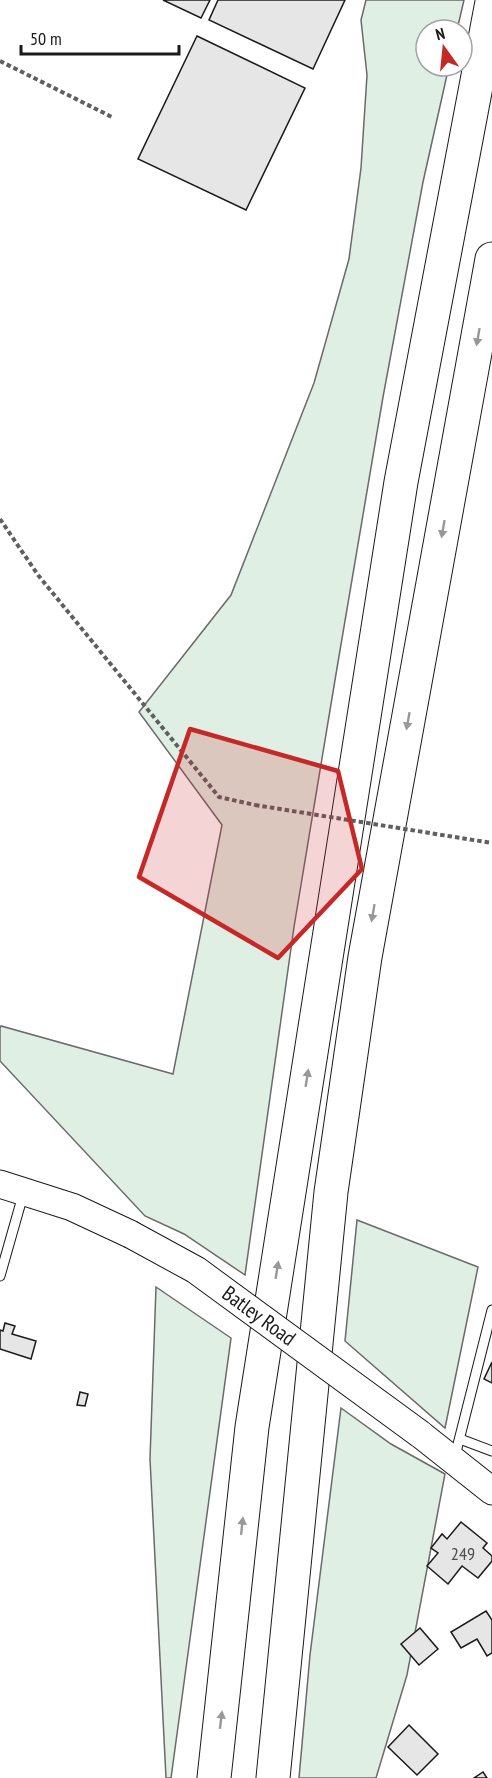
<svg xmlns="http://www.w3.org/2000/svg" width="492" height="1778" font-family="'PT Sans Narrow',sans-serif">
<style>
.green{fill:#e0efe3;stroke:#6a6a6a;stroke-width:1.5}
.building{fill:#e6e6e6;stroke:#1a1a1a;stroke-width:1.5}
.lines{fill:none;stroke-linecap:round;stroke-linejoin:round}
.lane-casing{stroke:#1a1a1a;stroke-width:11}
.secondary-casing{stroke:#1a1a1a;stroke-width:29}
.highway-casing{stroke:#1a1a1a;stroke-width:35}
.path{stroke:#5f5f5f;stroke-width:4;stroke-dasharray:4.5 3;stroke-linecap:butt}
.lane{stroke:#fff;stroke-width:9}
.secondary{stroke:#fff;stroke-width:27}
.highway{stroke:#fff;stroke-width:33}
.secondary-bridge-casing{stroke:#1a1a1a;stroke-width:29;stroke-linecap:butt}
.path-bridge{stroke:#5f5f5f;stroke-width:4;stroke-dasharray:4.5 3;stroke-linecap:butt}
.secondary-bridge{stroke:#fff;stroke-width:27}
.oneway{fill:#989898}
.marked{fill:#c62828;fill-opacity:0.2;stroke:#c62828;stroke-width:4.5;stroke-linejoin:round}
.labels{text-anchor:middle;stroke-width:4.5;stroke-linejoin:round;paint-order:stroke}
.number-label{font-size:18px;fill:#4d4d4d}
.street-label{font-size:21px;fill:#1a1a1a;stroke:#fff}
</style>
<rect width="100%" height="100%" fill="#fff"/>
<path class="green" d="M366,0H464L457,30H426V66H449L423,182L383,397L337,668L294,927L245,1275L184,1234L145,1216L0,1061V1028L1,1026L173,1074L222,825L139,712L231,595L314,383L349,259L361,168L367,75L361,20Z
M357,1220L478,1267L445,1428L345,1341Z
M156,1287L231,1338L171,1778H166L150,1459Z
M341,1408L391,1444L445,1474L407,1675L376,1778H299L310,1655Z"/>
<path class="building" d="M163,0H210L201,18Z
M218,0H345L313,69L209,20Z
M197,36L305,88L246,210L138,159Z
M5,1323L15,1326L12,1334L36,1341L31,1359L0,1349V1330L3,1331Z
M492,1362V1383L484,1379Z
M80,1392L88,1394L85,1406L77,1405Z
M461,1522L487,1543L483,1548L492,1556V1561L478,1578L462,1566L448,1584L427,1566L438,1553L431,1548L442,1534L447,1539Z
M486,1611L492,1620V1653L487,1656L477,1639L461,1648L451,1632Z
M420,1628L438,1649L419,1665L401,1644Z
M409,1725L438,1754L417,1775L388,1747Z
M483,1772L487,1778H474Z"/>
<g class="lines">
<g class="lane-casing">
<path id="lane" d="M0,1276L23,1195
M460,1439L492,1451
M455,1456L492,1310"/>
</g>
<g class="secondary-casing">
<path id="secondary" d="M0,1184L72,1207L130,1234
M420,1434L492,1491"/>
</g>
<g class="highway-casing">
<path id="highway" d="M214,1778L252,1427L401,482L492,2
M273,1778L331,1192L365,957L492,259"/>
</g>
<path class="path" d="M0,61L112,117
M0,519L38,575L219,797L255,805"/>
<use href="#lane" class="lane"/>
<use href="#secondary" class="secondary"/>
<use href="#highway" class="highway"/>
<g class="secondary-bridge-casing">
<g id="secondary-bridge">
<path id="s1" d="M130,1234L196,1270L420,1434"/>
</g>
</g>
<path class="path-bridge" d="M255,805L492,843"/>
<use href="#secondary-bridge" class="secondary-bridge"/>
</g>
<defs><path id="oneway-solid" d="M-6-.8H1V-3.2L6.5 0L1 3.2V.8H-6Z" transform="scale(1.5)"/></defs>
<g class="oneway">
<use href="#oneway-solid" transform="translate(478 337) rotate(100)"/>
<use href="#oneway-solid" transform="translate(443 529) rotate(100)"/>
<use href="#oneway-solid" transform="translate(408 721) rotate(100)"/>
<use href="#oneway-solid" transform="translate(373 913) rotate(100)"/>
<use href="#oneway-solid" transform="translate(307 1078) rotate(-81)"/>
<use href="#oneway-solid" transform="translate(277 1270) rotate(-81)"/>
<use href="#oneway-solid" transform="translate(242 1526) rotate(-84)"/>
<use href="#oneway-solid" transform="translate(221 1720) rotate(-83)"/>
</g>
<path class="marked" d="M190,729L338,771L362,869L278,958L139,877Z"/>
<g class="labels">
<g class="number-label">
<text x="463" y="1560">249</text>
</g>
<g class="street-label">
<text dy="7" stroke="none"><textPath href="#s1" startOffset="153">Batley Road</textPath></text>
</g>
</g>
<g transform="translate(444 48) rotate(345)"><circle r="28" fill="#ffffff" stroke="#a3a3a3" stroke-width="1.5"/>
<path d="M0-4.5L10 22L0 15L-10 22Z" fill="#c62828"/>
<text y="-9" font-size="16" font-weight="bold" text-anchor="middle" fill="#1a1a1a">N</text>
</g>
<path d="M21 45v9h158v-9" fill="none" stroke="#1a1a1a" stroke-width="3"/>
<text x="30" y="45" font-size="18" fill="#1a1a1a" stroke="#ffffff" stroke-width="4.5" paint-order="stroke">50 m</text>
</svg>
